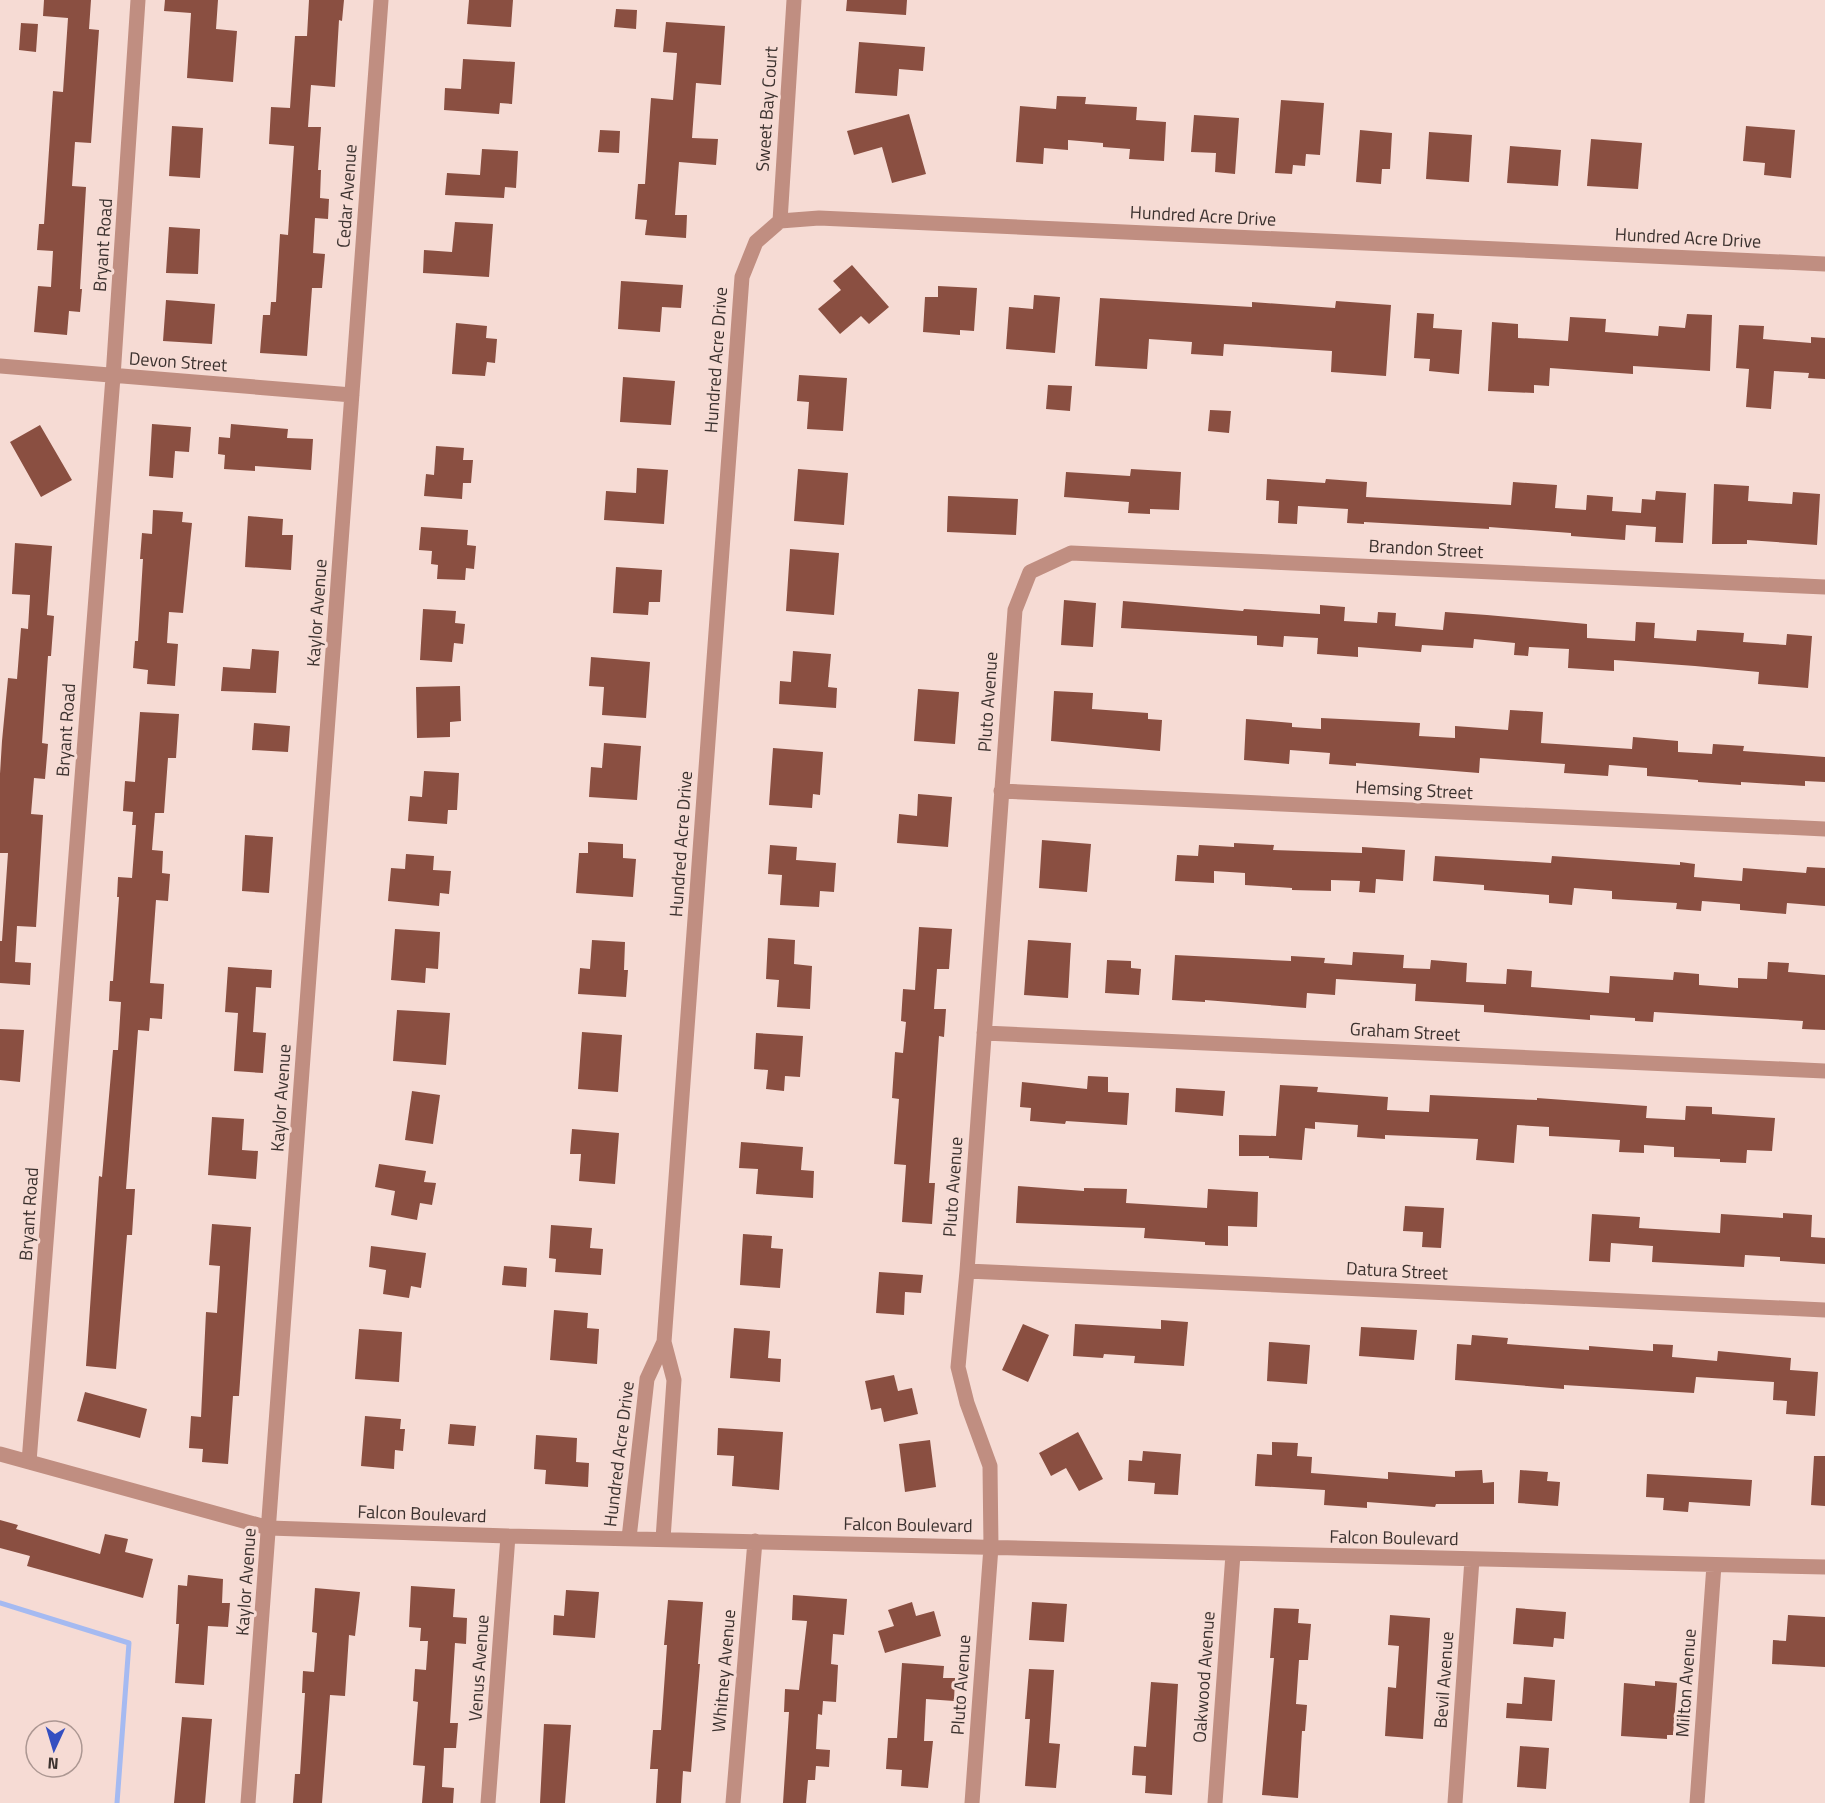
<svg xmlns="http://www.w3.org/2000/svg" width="1825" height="1803" font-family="'Titillium Web',sans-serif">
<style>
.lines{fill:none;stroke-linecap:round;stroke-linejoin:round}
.stream{stroke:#a5baf1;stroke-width:5}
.building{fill:#8a4f41}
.street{stroke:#c08e81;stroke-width:15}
.labels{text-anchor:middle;stroke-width:6;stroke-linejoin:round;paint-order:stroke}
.street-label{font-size:18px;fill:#3c322f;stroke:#f6dbd4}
</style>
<rect width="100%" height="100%" fill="#f6dbd4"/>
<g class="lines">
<path class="stream" d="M0,1603L129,1643L117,1803"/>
</g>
<path class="building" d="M44,0H91L89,29L99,30L91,143L75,142L72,186L86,187L80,289H82L80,312L69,311L67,335L34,332L38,286L51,287L53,251L37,250L39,224H44L53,91L63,92L68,18L43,16Z
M165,0H218L216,29L237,31L233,82L187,78L191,13L164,11Z
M309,0H344L342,21L339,20L335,87L311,85L308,127H321L318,170H321L320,198L329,199L328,219L315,218L313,253L325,254L322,288H312L307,356L260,353L263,315H270L271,302H276L280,234L288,235L294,146L269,144L271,107L290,108L295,36H307Z
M469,0H513L511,27L467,24Z
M847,0H907L906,15L846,11Z
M616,9L637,10L636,29L614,27Z
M666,22L725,26L721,85L696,83L692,138L718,139L716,165L679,162L675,215H687L686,238L645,235L647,220L635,219L638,184H645L651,98L673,100L677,53L663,52Z
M21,23L38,24L36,52L19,50Z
M859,42L925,47L923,71L899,69L897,96L855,93Z
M463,59L515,62L512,104L500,103L499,114L444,110L445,88L461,89Z
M1057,96L1086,97L1085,104L1137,107L1136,120L1166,122L1164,161L1129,159L1130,149L1103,147V143L1068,140V150L1044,148L1043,164L1016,162L1020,106L1056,109Z
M1281,100L1324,103L1320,155L1306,154L1305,166L1293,165L1292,174L1275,173Z
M909,114L926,174L892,183L882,147L854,155L847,131Z
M1194,115L1239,118L1235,174L1215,172L1216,153L1191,152Z
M172,126L203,128L200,178L169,176Z
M1746,126L1795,130L1791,178L1764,175L1765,163L1743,161Z
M600,130L620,131L619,153L598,152Z
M1360,130L1392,133L1390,169H1382L1381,184L1356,182Z
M1429,132L1472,135L1469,182L1426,179Z
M1591,139L1642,143L1638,189L1587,186Z
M1510,146L1561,150L1558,186L1507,183Z
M482,149L518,151L516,188L505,187L504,198L445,195L447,173L480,175Z
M455,222L493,224L489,277L423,273L424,250L452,252Z
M169,227L200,229L198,274L166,273Z
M852,265L889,307L869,324L861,316L840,334L818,309L841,290L833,281Z
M621,281L683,285L681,308L662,307L660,332L618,329Z
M938,286L977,288L974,331L960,330V335L923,332L925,297H938Z
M1034,295L1060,297L1055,353L1006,349L1009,307L1033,309Z
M1100,298L1252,307V302L1335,308L1336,301L1391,305L1386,376L1331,372L1332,351L1224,344L1223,356L1191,354L1192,342L1149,339L1147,369L1095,366Z
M166,300L215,304L212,344L163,341Z
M1417,313L1434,314L1433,328L1462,330L1459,374L1429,371L1430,359L1414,358Z
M1687,314L1712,315L1710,371L1633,366V374L1550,368L1549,386L1534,385V393L1488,391L1492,322L1518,324V338L1568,341L1570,317L1606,319L1605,332L1658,336L1659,326L1685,328Z
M456,323L487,326L486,338L497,339L495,363L487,362L485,376L452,374Z
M1739,325L1764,326L1763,339L1811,343V337L1825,338V379L1808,378L1809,373L1774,371L1771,409L1746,407L1749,369L1736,368Z
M799,375L847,378L843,431L807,429L809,402L797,401Z
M623,377L675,381L671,425L620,422Z
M1048,385L1072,386L1070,411L1046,409Z
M1210,410L1231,411L1229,433L1208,431Z
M152,424L191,427L189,452L175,451L173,478L149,476Z
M231,424L288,429L287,438L313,439L311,470L255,466V471L224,469L225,455L218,454L219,437L230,438Z
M40,425L72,480L41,497L10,442Z
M436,446L464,448L463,460H473L471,483H463L462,499L424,496L426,474L434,475Z
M637,468L668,470L664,524L604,520L606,491L636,493Z
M798,469L848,473L844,525L794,521Z
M1131,469L1181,472L1179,510L1150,509V514L1128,513L1129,502L1064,497L1066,472L1130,476Z
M1267,479L1325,483L1326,479L1367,482L1366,497L1511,505L1513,482L1557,485L1555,508L1586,510L1587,495L1613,497L1612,511L1641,513L1642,499L1655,500L1656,491L1686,493L1683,543L1655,542L1656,527L1626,525L1625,540L1571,536V533L1489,527V529L1364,522V524L1347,523L1348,509L1298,506L1297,524L1278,523L1279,501L1266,500Z
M1714,484L1749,486L1748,501L1792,504L1793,492L1820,494L1817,545L1747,540V544H1712Z
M948,496L1018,499L1016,535L947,532Z
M153,510L183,512L182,522L192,523L183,613L169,612L167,643L178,644L175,686L147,684L148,670L133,668L135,641H138L143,559H140L142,533L152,534Z
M248,516L283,519L282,535H293L291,570L245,567Z
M421,527L468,530L467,545L476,546L474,569L466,568L465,580L437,579L438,565L431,564L432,551L419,550Z
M15,543L52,546L47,615L54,616L51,656H48L42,743L48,744L45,779L34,778L31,814L43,815L36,927L17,926L15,962L31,963L30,985L0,983V941H2L8,853H0V774L2,741L8,678L17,679L21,628L28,629L30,595L12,594Z
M790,549L839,553L834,615L786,611Z
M616,567L662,570L660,602H649L648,615L613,613Z
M1064,600L1096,603L1093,647L1061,645Z
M1123,601L1243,611L1244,609L1320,614V605L1345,607L1344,621L1377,623L1378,612L1396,613L1395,626L1443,630L1445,612L1487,615L1587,624V638L1635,641L1636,622L1655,623L1654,638L1696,641L1697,630L1744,633L1743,642L1786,645L1787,634L1812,636L1808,688L1758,684L1759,672L1695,666L1614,660V671L1568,668L1569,649L1529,647L1528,656L1514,655L1515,643L1474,639L1473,648L1422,645L1421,652L1358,647V657L1317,654L1318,638L1284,636L1283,647L1257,645V636L1121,628Z
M423,609L456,611L455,623L465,624L463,644L454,643L452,662L420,660Z
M252,649L279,651L276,693L221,691L223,667L250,669Z
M793,651L831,654L828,687L837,688L836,708L779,704L780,681L791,682Z
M591,657L650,662L646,718L602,715L604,687L589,686Z
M460,686L461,721L450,722V737L417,738L416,687Z
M918,689L959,692L955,744L914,741Z
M1054,691L1093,693L1092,709L1148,713V719L1162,720L1160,751L1051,741Z
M1510,710L1543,712L1541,743L1632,749L1633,737L1678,741V752L1712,754L1713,744L1744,746L1743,751L1825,757V782L1805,781V786L1741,782V785L1698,782V780L1647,776V768L1609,765L1608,776L1564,773L1565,764L1480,758L1479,773L1356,763V766L1329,764L1330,753L1290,750L1289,764L1244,760L1246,719L1292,723V727L1321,729V718L1420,723L1419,736L1455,738V726L1508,730Z
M140,712L179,714L176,758H168L164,813H155L152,850L163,851L162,873L170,874L168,901L156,900L150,983L164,984L162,1019L150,1018L149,1031L138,1030L126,1189H135L132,1235H127L116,1369L86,1366L99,1176L102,1177L113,1050H118L121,1002L109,1001L110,981H113L119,897H117L118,877L132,878L136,825H132L133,812L123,811L125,781L135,782Z
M254,723L290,726L288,752L252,750Z
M604,743L641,746L637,800L589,797L591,767L602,768Z
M773,748L823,752L820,795L813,794L812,808L769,805Z
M424,771L459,773L457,810H448L447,824L408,821L410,796L422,797Z
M918,794L952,797L948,847L897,843L899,814L917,816Z
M245,835L273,837L269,893L242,891Z
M1042,840L1091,844L1087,892L1039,888Z
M588,842L623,844V858L636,859L633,897L576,893L579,853H588Z
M1234,843L1274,845L1273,850L1362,853V847L1405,850L1403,881L1376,879L1375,893L1359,892L1360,881L1331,880V891L1292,890V888L1245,885V873L1214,871V883L1175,881L1177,855L1198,856L1199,845L1234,847Z
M770,845L797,847L796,860L836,863L834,892L820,891L819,907L780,905L782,875L768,874Z
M406,854L434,856L433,870L451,871L449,894L440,893L439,906L388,901L391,868L405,869Z
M1435,856L1551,863L1552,856L1680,865V862L1695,864L1694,877L1742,881L1743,868L1806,873L1807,867L1825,868V906L1787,903L1786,914L1740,910V904L1702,901L1701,911L1676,909L1677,903L1612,899V891L1574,888L1572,905L1549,903V895L1484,890V885L1433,881Z
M919,927L952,929L949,969H937L934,1009H946L944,1037L939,1036L929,1183H935L932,1224L902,1222L906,1165L894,1164L899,1099L892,1098L895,1052L903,1053L906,1022L901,1021L903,989L915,990Z
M395,929L440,932L438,969L426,968L425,983L391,980Z
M768,938L795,940L794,964L812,966L810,1009L777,1007L779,980L766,979Z
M592,940L625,942L624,970H628L626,997L578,994L580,968L590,969Z
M1028,940L1071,943L1068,998L1024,995Z
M1353,952L1404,955L1403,968L1430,969L1431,960L1467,963L1466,982L1506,984L1507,969L1532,971L1531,987L1609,993L1610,976L1673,980L1674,972L1699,974V985L1738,988V978L1767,979L1768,962L1789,963L1788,972L1825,975V1030L1802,1029L1803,1021L1654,1012L1653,1022L1635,1021V1018L1590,1015V1020L1484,1012V1005L1415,1001L1416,984L1336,979L1335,995L1307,993L1306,1008L1205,1000V1002L1172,1000L1175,955L1291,961V956L1325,958L1324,963L1352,965Z
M1107,960L1131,961V968L1141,969L1139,995L1105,993Z
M228,967L272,970L271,988L256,987L253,1032L266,1033L263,1073L234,1071L238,1013L225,1012Z
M397,1010L450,1013L446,1065L393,1061Z
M0,1029L24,1030L20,1082L0,1080Z
M582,1032L622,1035L618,1092L578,1089Z
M756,1033L803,1036L800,1077L785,1076L784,1091L766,1089L768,1070L754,1069Z
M1088,1076L1108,1077V1092L1129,1093L1127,1125L1066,1121L1065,1124L1030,1121L1031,1108L1020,1107L1022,1082L1087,1089Z
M1280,1085L1318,1087L1317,1092L1388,1097L1387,1110L1429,1112L1430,1095L1537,1100V1098L1647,1106L1646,1118L1685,1120L1686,1106L1712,1107V1114L1775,1118L1772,1151L1747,1150L1746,1163L1720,1162V1159L1674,1157V1147L1644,1145V1153L1619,1152L1620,1140L1549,1136V1127L1517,1125L1514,1163L1476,1160L1478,1139L1385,1135V1139L1357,1137L1358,1125L1315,1122V1129L1305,1128L1302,1160L1269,1158V1156H1239V1135L1276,1136Z
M1176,1088L1225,1091L1223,1116L1175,1112Z
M412,1091L440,1095L433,1144L405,1140Z
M212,1117L244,1119L242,1150L258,1151L256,1179L208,1175Z
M572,1129L619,1133L615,1184L579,1181L581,1154H570Z
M741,1142L803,1147L801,1170L814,1171L813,1198L756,1194L758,1169L739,1168Z
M379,1164L426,1171L424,1182L436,1183L432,1205L420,1203L417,1220L391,1215L395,1191L375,1187Z
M1018,1186L1084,1191V1188L1127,1189L1126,1203L1207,1208L1208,1189L1258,1192L1257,1227L1228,1226V1246L1205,1245V1242L1144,1238L1145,1228L1016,1223Z
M1405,1206L1444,1208L1441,1248L1422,1247L1423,1232L1403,1231Z
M1783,1213L1812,1215L1811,1237L1825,1238V1264L1780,1261V1257L1745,1255L1744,1267L1652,1262L1653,1246L1611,1243L1610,1262L1589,1261L1592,1214L1640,1217L1639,1228L1720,1233L1721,1214L1783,1218Z
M212,1224L251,1227L239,1396H233L228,1464L202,1462L203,1449L189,1448L191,1416L201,1417L206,1312L217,1313L220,1266L209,1265Z
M551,1225L592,1228L590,1248L603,1249L601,1275L555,1272L556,1259L549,1258Z
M743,1234L772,1236L771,1248L783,1249L780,1288L740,1285Z
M371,1246L426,1253L421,1288L411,1286L409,1298L383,1294L386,1270L369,1267Z
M504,1266L527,1268L526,1287L502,1285Z
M879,1272L923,1275L921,1293L905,1292L904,1315L876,1313Z
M554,1310L588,1313L587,1328L599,1329L597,1364L550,1360Z
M1161,1320L1188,1322L1184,1366L1134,1363L1135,1356L1104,1354L1103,1358L1073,1356L1075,1324L1161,1329Z
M1023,1324L1049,1335L1028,1382L1002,1370Z
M1361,1327L1417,1330L1414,1360L1359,1356Z
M734,1328L770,1331L768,1358L781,1359L780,1382L730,1378Z
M359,1329L402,1332L399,1382L355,1379Z
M1472,1335L1508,1338L1507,1344L1589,1350V1346L1653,1351V1344L1673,1345L1672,1357L1717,1361L1718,1351L1791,1358L1790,1370L1818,1372L1815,1416L1786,1414L1787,1401L1773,1400L1774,1382L1696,1377L1694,1393L1564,1385V1389L1455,1380L1457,1344L1471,1345Z
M1269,1342L1310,1345L1307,1384L1267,1381Z
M894,1375L898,1391L912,1388L918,1414L884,1422L881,1408L871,1410L865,1381Z
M85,1392L147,1409L140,1438L77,1421Z
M365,1416L401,1419L400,1429H405L403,1451L395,1450L394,1469L361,1466Z
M450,1424L476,1426L474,1446L448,1444Z
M718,1428L783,1432L779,1490L732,1486L734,1456L717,1455Z
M1078,1432L1103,1479L1079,1491L1066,1468L1051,1476L1039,1453Z
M536,1435L577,1438L576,1462L589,1463L588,1487L545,1484L546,1470L534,1469Z
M930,1440L936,1487L905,1492L899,1444Z
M1272,1442L1298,1443L1297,1456L1312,1457L1311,1473L1388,1479V1472L1455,1477V1471L1482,1470L1483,1483L1494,1482V1504H1436L1435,1507L1367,1502V1508L1324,1505L1325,1490L1255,1486L1257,1454L1272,1455Z
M1143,1451L1181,1454L1178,1495L1154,1494L1155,1483L1128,1481L1129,1460L1142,1461Z
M1814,1456H1825V1506L1811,1505Z
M1520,1470L1548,1472L1547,1481L1560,1482L1558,1506L1518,1503Z
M1647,1474L1752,1480L1750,1506L1689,1502L1688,1512L1663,1510L1664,1498L1646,1497Z
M0,1520L18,1525L16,1529L100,1554L105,1534L128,1539L125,1552L153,1559L143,1598L27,1566L30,1556L0,1548Z
M188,1575L223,1579L222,1603H230L228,1627L208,1626L204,1685L175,1683L179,1624H176L178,1585L187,1586Z
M411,1586L455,1589L453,1617L467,1618L466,1644L455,1643L450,1723H458L456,1748H444L442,1787L454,1788L453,1803H422L425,1766L413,1765L418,1702L413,1701L415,1669L426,1670L428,1641H420L421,1628L409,1627Z
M315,1588L360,1592L355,1636L349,1635L345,1696L330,1695L322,1803H293L295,1774H300L305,1693H302L303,1671L314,1672L317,1633L312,1632Z
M566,1590L599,1592L595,1638L553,1635L554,1615L564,1616Z
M793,1595L847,1599L844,1635L833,1634L831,1664L838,1665L836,1702L823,1701L822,1715L818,1714L816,1749L830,1750L829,1767L816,1766L815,1780H808L806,1803H783L789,1712H784L785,1689L799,1690L807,1621L792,1620Z
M668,1600L703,1602L698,1664H700L691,1772L683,1771L681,1803H656L658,1769H650L653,1730H661L667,1645H664Z
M912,1602L916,1616L934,1611L941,1636L885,1653L878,1631L894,1626L888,1610Z
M1032,1602L1067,1604L1064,1642L1029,1640Z
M1274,1608L1299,1609L1298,1623L1311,1624L1308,1660H1299L1296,1704L1307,1705L1305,1731H1302L1298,1798L1262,1795L1274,1658H1270Z
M1516,1608L1566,1612L1564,1639L1554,1638L1553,1647L1513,1644Z
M1390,1615L1430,1618L1423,1739L1385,1736L1388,1687L1396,1688L1399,1646L1388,1645Z
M1788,1615L1825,1617V1667L1772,1664L1773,1640L1786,1641Z
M902,1663L944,1666L943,1678H955L954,1701L926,1699L924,1741H933L928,1788L901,1786L902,1770L886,1769L888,1738H897Z
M1029,1669L1054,1670L1049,1743L1060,1744L1056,1788L1025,1786L1030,1719H1025Z
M1524,1677L1555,1680L1552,1721L1506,1718L1507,1703L1522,1704Z
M1655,1681L1677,1683L1673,1735H1667V1739L1621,1736L1624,1683L1655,1686Z
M1151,1682L1178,1684L1172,1795L1145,1793L1146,1776L1132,1775L1134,1746L1146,1747Z
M182,1717L212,1719L205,1803H174Z
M544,1724L571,1725L565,1803H540Z
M1520,1746L1549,1748L1546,1789L1517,1787Z"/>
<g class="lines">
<path class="street" d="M780,221L794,0
M0,366L352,395
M1001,791L1825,829
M984,1033L1825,1071
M967,1271L1825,1310
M0,1454L269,1528L508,1536L1825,1567
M29,1462L113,377L138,0
M629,1538L647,1379L664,1342
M663,1539L674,1380L664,1342L742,277L756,242L780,221L819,218L1825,264
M248,1803L381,0
M488,1803L508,1536
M733,1803L755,1541
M972,1803L991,1547L990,1466L967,1403L958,1367L967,1271L1015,610L1030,572L1071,553L1825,587
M1215,1803L1233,1554
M1455,1803L1472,1559
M1697,1803L1714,1565"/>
</g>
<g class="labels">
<g class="street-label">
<text transform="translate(767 109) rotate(-86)" y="6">Sweet Bay Court</text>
<text transform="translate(347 196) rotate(-86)" y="6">Cedar Avenue</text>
<text transform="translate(1203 216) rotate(3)" y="6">Hundred Acre Drive</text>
<text transform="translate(1688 238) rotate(3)" y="6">Hundred Acre Drive</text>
<text transform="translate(103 245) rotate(-86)" y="6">Bryant Road</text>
<text transform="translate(716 360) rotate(-86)" y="6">Hundred Acre Drive</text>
<text transform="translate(178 362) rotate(4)" y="6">Devon Street</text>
<text transform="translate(1426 549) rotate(3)" y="6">Brandon Street</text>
<text transform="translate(317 613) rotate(-86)" y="6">Kaylor Avenue</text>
<text transform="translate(988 702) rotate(-86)" y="6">Pluto Avenue</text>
<text transform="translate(66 730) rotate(-86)" y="6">Bryant Road</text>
<text transform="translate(1414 790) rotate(3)" y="6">Hemsing Street</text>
<text transform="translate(681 844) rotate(-86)" y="6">Hundred Acre Drive</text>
<text transform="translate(1405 1032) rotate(3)" y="6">Graham Street</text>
<text transform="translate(281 1098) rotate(-86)" y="6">Kaylor Avenue</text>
<text transform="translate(953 1187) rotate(-86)" y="6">Pluto Avenue</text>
<text transform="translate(29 1214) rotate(-86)" y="6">Bryant Road</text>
<text transform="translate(1397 1271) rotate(3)" y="6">Datura Street</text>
<text transform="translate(619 1454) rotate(-83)" y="6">Hundred Acre Drive</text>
<text transform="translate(422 1514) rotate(2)" y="6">Falcon Boulevard</text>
<text transform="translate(908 1525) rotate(1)" y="6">Falcon Boulevard</text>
<text transform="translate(1394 1538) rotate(1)" y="6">Falcon Boulevard</text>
<text transform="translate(246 1582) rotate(-86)" y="6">Kaylor Avenue</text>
<text transform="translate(479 1668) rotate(-86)" y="6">Venus Avenue</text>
<text transform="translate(724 1671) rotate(-85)" y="6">Whitney Avenue</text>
<text transform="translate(1204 1677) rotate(-86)" y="6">Oakwood Avenue</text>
<text transform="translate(1444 1680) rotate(-86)" y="6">Bevil Avenue</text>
<text transform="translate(1686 1683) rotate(-86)" y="6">Milton Avenue</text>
<text transform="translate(961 1685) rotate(-86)" y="6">Pluto Avenue</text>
</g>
</g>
<g transform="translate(54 1749) rotate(184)"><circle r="28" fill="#f6dbd4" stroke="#ac9792" stroke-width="1.5"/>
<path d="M0-4.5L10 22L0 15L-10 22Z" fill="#344fc1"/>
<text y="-9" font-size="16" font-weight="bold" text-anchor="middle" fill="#3c322f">N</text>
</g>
</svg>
